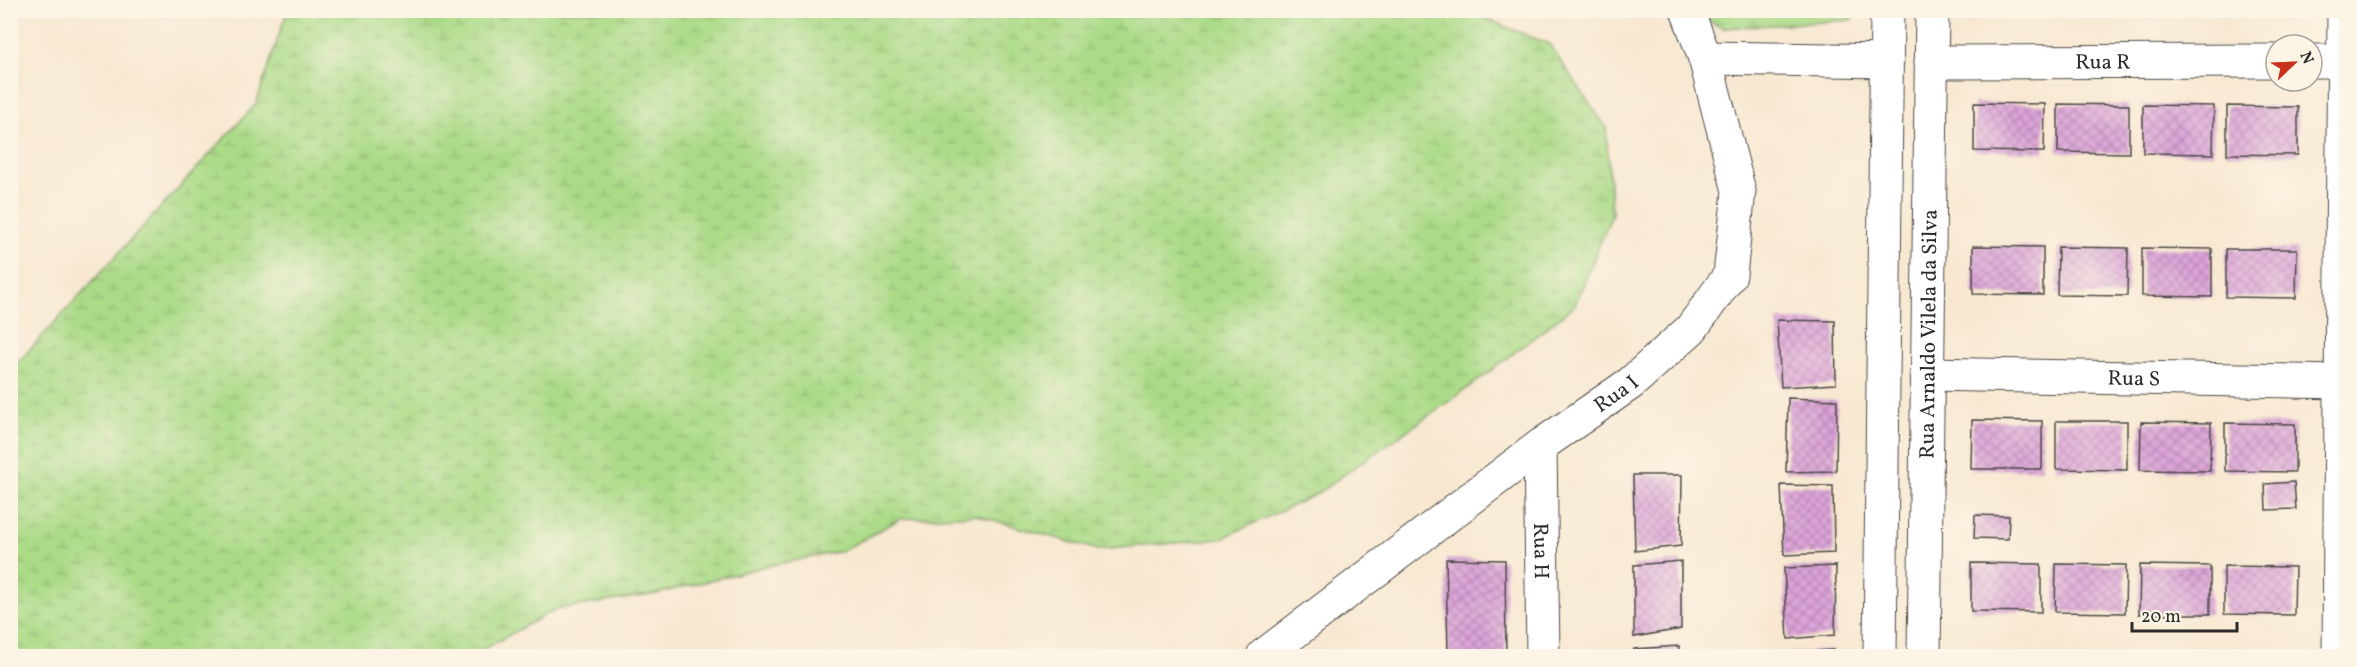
<svg xmlns="http://www.w3.org/2000/svg" width="2357" height="667" font-family="Vollkorn,serif">
<style>
.wetland{fill:url(#wetland-marsh);stroke:#6c835a;stroke-width:1.5}
.park{fill:url(#park-tufts);stroke:#6c835a;stroke-width:1.5}
.building{fill:url(#building-cross-hatch)}
.lines{fill:none;stroke-linecap:round;stroke-linejoin:round}
.minor-casing{stroke:#4a4744;stroke-width:35}
.minor{stroke:#fff;stroke-width:33}
.labels{text-anchor:middle;stroke-width:6;stroke-linejoin:round;paint-order:stroke}
.street-label{font-size:21px;fill:#2b2b2b;stroke:#fcf5e5}
</style>
<defs>
<pattern id="wetland-marsh" width="20" height="14" patternUnits="userSpaceOnUse" patternTransform="scale(1.5)"><rect width="20" height="14" fill="#acdb88"/><path d="M1 5h8M5 5V1M11 12h8M15 12V8" fill="none" stroke="#94bc76"/></pattern>
<pattern id="park-tufts" width="24" height="20" patternUnits="userSpaceOnUse" patternTransform="scale(1.5)"><rect width="24" height="20" fill="#acdb88"/><path d="M3 7l-1-3M5 7V3M7 7l1-3M15 17l-1-3M17 17v-4M19 17l1-3" fill="none" stroke="#94bc76"/></pattern>
<pattern id="building-cross-hatch" width="8" height="8" patternUnits="userSpaceOnUse" patternTransform="scale(1.5)"><rect width="8" height="8" fill="#dda4d9"/><path d="M0 0l8 8M0 8l8-8" fill="none" stroke="#b386b0"/></pattern>
</defs>
<rect width="100%" height="100%" fill="#fcf5e5"/>
<filter id="ink" filterUnits="userSpaceOnUse"><feTurbulence type="fractalNoise" baseFrequency=".0167" numOctaves="2"/><feDisplacementMap in="SourceGraphic" scale="12" xChannelSelector="R" yChannelSelector="G"/><feConvolveMatrix kernelMatrix="1 2 1 2 8 2 1 2 1" color-interpolation-filters="sRGB"/></filter>
<filter id="wash" filterUnits="userSpaceOnUse"><feTurbulence type="fractalNoise" baseFrequency=".008" numOctaves="4" result="noise"/><feDisplacementMap in="SourceGraphic" scale="24" xChannelSelector="R" yChannelSelector="G"/><feGaussianBlur stdDeviation="1.35" result="paint"/><feColorMatrix in="noise" values="0 0 0 0 0 0 0 0 0 0 0 0 0 0 0 0 0 1.4 0 .05"/><feComposite in="paint" operator="in"/></filter>
<g filter="url(#wash)">
<rect width="100%" height="100%" fill="#f8e8d1"/>
<path class="wetland" d="M287,11H1467L1549,44L1606,127L1612,214L1575,305L1478,381L1315,495L1220,539L1098,550L976,515L900,519L842,551L763,567L652,595L556,609L471,656H11V370L256,104Z"/>
<path class="park" d="M1703,11H1852V20L1723,28L1706,20Z"/>
<g id="blocks">
<path class="building" d="M1974,103L2045,104L2044,152L1974,151Z
M2058,104L2129,105V153L2058,152Z
M2143,105L2214,106L2213,154L2143,153Z
M2227,106L2298,107V155L2227,154Z
M1973,246L2043,247V295L1973,294Z
M2058,247L2128,248L2127,296L2057,295Z
M2142,248L2212,249V297L2142,296Z
M2226,249H2297L2296,298L2226,297Z
M1777,320L1835,321L1836,384L1781,387Z
M1788,398L1837,400L1836,471L1786,472Z
M1972,420L2042,421V469H1971Z
M2056,421H2127V470L2056,469Z
M2141,422L2211,423L2210,471L2140,470Z
M2225,423L2295,424V472L2225,471Z
M1633,475H1682L1681,546L1635,551Z
M2294,482L2296,509L2266,510L2265,484Z
M1781,485L1833,486L1834,553L1784,555Z
M1975,515L2009,516L2008,539L1974,538Z
M1446,559L1505,560L1506,656H1448Z
M1681,561V629L1634,637V565Z
M1971,563L2041,564V612L1971,611Z
M2056,564L2126,565L2125,613L2055,612Z
M2140,565L2210,566V614H2139Z
M1836,566L1835,635L1788,639L1784,568Z
M2224,566L2295,567L2294,615L2224,614Z
M1679,646V656H1634V649Z
M1833,650V656H1789V653Z"/>
</g>
</g>
<g filter="url(#ink)">
<use href="#blocks" fill-opacity="0" stroke="#4a4744" stroke-width="1.5"/>
<g class="lines">
<g class="minor-casing">
<g id="minor">
<path d="M1705,58L1887,61"/>
<path d="M2312,61H2343"/>
<path id="s1" d="M1931,62L2276,61"/>
<path id="s2" d="M1927,374L2341,382"/>
<path id="s3" d="M1540,446L1543,656"/>
<path id="s4" d="M1263,656L1540,446L1631,383L1691,329L1730,275L1739,191L1705,58L1687,10"/>
<path d="M1880,656L1887,10"/>
<path id="s5" d="M1924,656L1932,10"/>
<path d="M2339,656L2344,10"/>
</g>
</g>
<use href="#minor" class="minor"/>
</g>
</g>
<g class="labels">
<g class="street-label">
<text dy="7" stroke="none"><textPath href="#s1" startOffset="172">Rua R</textPath></text>
<text dy="7" stroke="none"><textPath href="#s5" startOffset="322">Rua Arnaldo Vilela da Silva</textPath></text>
<text dy="7" stroke="none"><textPath href="#s2" startOffset="207">Rua S</textPath></text>
<text dy="7" stroke="none"><textPath href="#s4" startOffset="440">Rua I</textPath></text>
<text dy="7" stroke="none"><textPath href="#s3" startOffset="105">Rua H</textPath></text>
</g>
</g>
<rect width="2357" height="667" fill="none" stroke="#fcf5e5" stroke-width="36"/>
<g transform="translate(2294 63) rotate(67)"><circle r="28" fill="#fcf5e5" stroke="#a8a49b" stroke-width="1.5"/>
<path d="M0-4.5L10 22L0 15L-10 22Z" fill="#c8321e"/>
<text y="-9" font-size="16" font-weight="bold" text-anchor="middle" fill="#2b2b2b">N</text>
</g>
<path d="M2132 622v9h105v-9" fill="none" stroke="#2b2b2b" stroke-width="3"/>
<text x="2141" y="622" font-size="18" fill="#2b2b2b" stroke="#fcf5e5" stroke-width="4.5" paint-order="stroke">20 m</text>
</svg>
